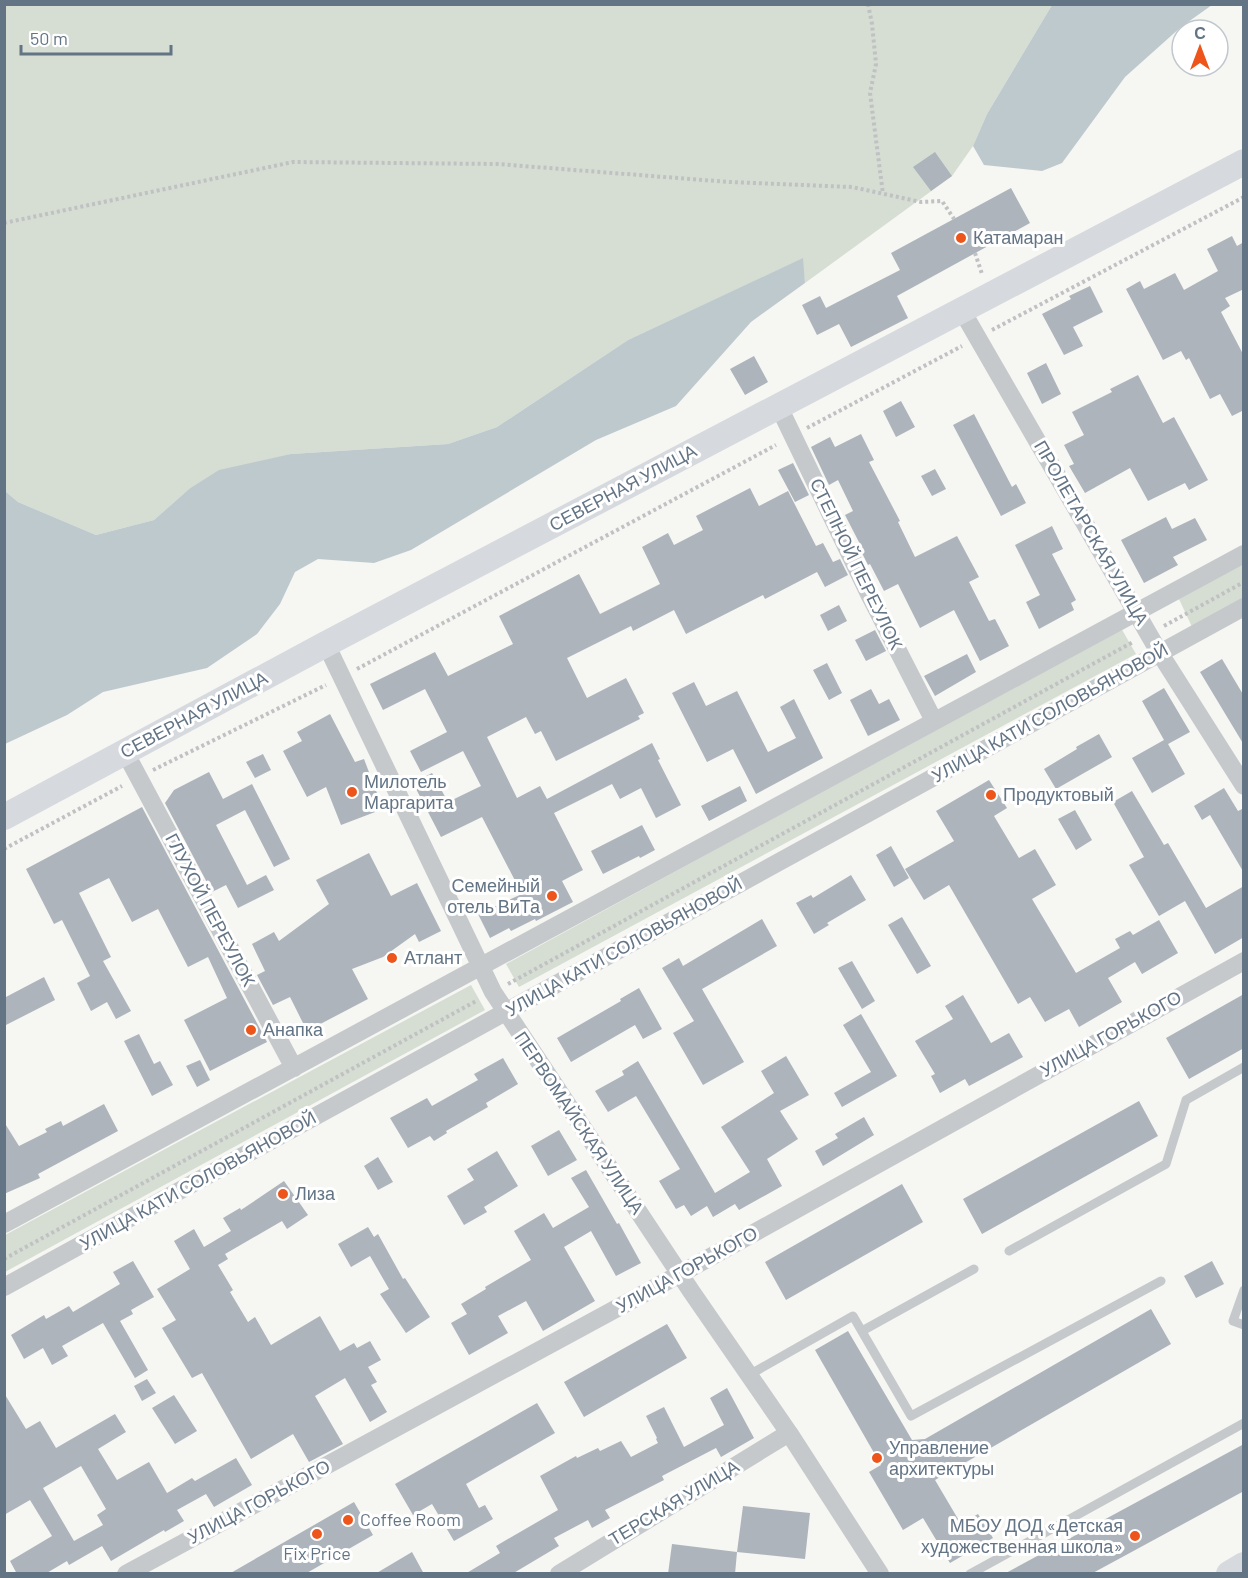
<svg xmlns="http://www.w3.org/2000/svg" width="1248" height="1578" font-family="Barlow,sans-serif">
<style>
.green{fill:#d6ded3}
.water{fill:#bec9ce}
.building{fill:#adb4bb;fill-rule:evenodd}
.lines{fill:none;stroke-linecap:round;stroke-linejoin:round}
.path{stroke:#bfc1c3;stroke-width:4;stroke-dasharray:3 3;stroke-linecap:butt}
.lane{stroke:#c5c9cc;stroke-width:9}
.street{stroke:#c5c9cc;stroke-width:18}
.secondary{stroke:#d6dadf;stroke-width:26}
.poi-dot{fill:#ed551b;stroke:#fff;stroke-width:2}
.labels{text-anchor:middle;stroke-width:6;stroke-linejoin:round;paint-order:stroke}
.poi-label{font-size:18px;fill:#637485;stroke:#fff;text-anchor:start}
.street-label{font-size:18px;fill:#637485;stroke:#fff}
</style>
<rect width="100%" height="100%" fill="#f6f6f2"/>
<path class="green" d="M5,5H1052L987,114L973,146L952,176L805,283L802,259L628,340L497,427L448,444L291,454L189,489L154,520L96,535L18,502L5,491Z
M1243,561V601L1193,629L1178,597Z
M1121,628L1136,654L519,987L506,964Z
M471,985L485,1010L5,1272V1235Z"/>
<path class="water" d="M1052,5H1212L1181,27L1125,77L1062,163L1042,171L984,165L973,146L987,114Z
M803,258L805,283L751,322L676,406L596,440L411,550L374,563L318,559L295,572L280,604L257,634L207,668L103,692L67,715L5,744V491L18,502L96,535L154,520L189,489L219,470L291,454L448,444L497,427L628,340Z"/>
<path class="building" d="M935,152L952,176L931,191L913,167Z
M1011,188L1030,223L897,296L908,318L851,347L839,324L817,335L802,305L820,296L826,308L900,270L891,253Z
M1232,236L1237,246L1244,242V289L1225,298L1230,306L1221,312L1244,356V410L1232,416L1220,394L1210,399L1189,358L1186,360L1181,351L1163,360L1126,289L1140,281L1144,289L1175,273L1184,290L1218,271L1207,249Z
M1090,286L1103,312L1073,327L1083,346L1064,355L1042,314L1071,299L1069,296Z
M754,356L768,382L745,395L730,369Z
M1046,363L1061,394L1042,404L1027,373Z
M1138,375L1163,423L1174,417L1208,480L1189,490L1185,483L1148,501L1130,468L1085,493L1069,466L1074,464L1064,445L1084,435L1072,412L1112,392L1110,389Z
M901,401L915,427L896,437L883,411Z
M974,414L1012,487L1016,484L1026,503L1001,516L953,425Z
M861,434L874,460L869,462L900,521L898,522L915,557L957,536L979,577L969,582L989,621L995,619L1009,646L980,661L954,610L920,628L898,584L884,591L870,564L868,565L860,549L862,548L845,515L853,511L838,480L829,485L811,447L830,437L835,447Z
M793,463L809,495L795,502L778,470Z
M935,469L946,489L932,496L921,476Z
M750,488L759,506L788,491L816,546L823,543L833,562L840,559L848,575L825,587L817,572L765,599L763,595L686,634L674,610L633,631L631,626L567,658L587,698L626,678L644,713L638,716L640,719L556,761L541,731L535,734L526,717L487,737L517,798L540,786L547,799L652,743L660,759L658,760L681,805L656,818L641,788L620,799L612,784L554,813L583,870L562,881L573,902L536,921L535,919L511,931L509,928L490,938L478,914L522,894L482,817L441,837L413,783L432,773L448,802L481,786L463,751L421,772L410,751L447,732L425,689L383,710L370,684L435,652L448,676L513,644L499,616L579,574L600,614L660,584L642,547L668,533L674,545L703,530L696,516Z
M1166,517L1172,529L1195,518L1207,540L1173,557L1178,565L1144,583L1121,540Z
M1052,526L1063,549L1052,554L1076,600L1071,603L1074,610L1039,629L1026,602L1040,595L1015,545Z
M839,605L847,621L828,631L820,615Z
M875,630L886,651L866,661L855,640Z
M967,654L976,672L935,696L924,676Z
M1222,659L1244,696V745L1200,672Z
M827,663L842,693L829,700L813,670Z
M694,682L706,706L737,691L768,752L796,738L780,707L794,699L823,758L756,794L733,749L707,762L672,693Z
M1164,688L1190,732L1168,744L1185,774L1152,793L1132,758L1164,740L1142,701Z
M871,689L879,704L889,699L900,720L868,736L850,700Z
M330,714L355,762L364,759L383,809L341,825L326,787L307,797L283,751L302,741L297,732Z
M1099,734L1112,757L1056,789L1044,769L1077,749L1076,747Z
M263,754L271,770L255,778L246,762Z
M209,772L223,799L252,784L290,859L274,867L245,810L216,825L247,885L266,875L274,890L238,908L226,885L212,892L165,803L174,790Z
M989,780L1007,808L994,816L1019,858L1035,849L1056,885L1032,899L1076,973L1120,948L1115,939L1130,931L1133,935L1159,920L1178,953L1142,974L1135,962L1108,978L1122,1002L1079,1027L1069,1009L1045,1022L1030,997L1018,1004L949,885L924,900L905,869L954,841L936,811Z
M740,786L747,801L709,821L701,806Z
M1224,788L1238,811L1244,808V873L1210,815L1202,820L1194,806Z
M1132,791L1164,845L1168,843L1206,908L1244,886V937L1215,954L1185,901L1159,916L1129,865L1144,857L1113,802Z
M142,807L267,1042L210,1071L184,1020L227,998L208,957L188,967L158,909L132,922L109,878L79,893L111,957L103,961L131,1011L116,1019L107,1002L91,1011L77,983L90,976L62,920L54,924L26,869Z
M1075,810L1092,840L1076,850L1058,819Z
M642,825L655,850L640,858L639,856L603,874L591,851Z
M891,846L909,878L894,887L876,855Z
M369,853L391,896L417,883L441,931L419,942L415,934L383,957L352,969L368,999L307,1031L290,997L273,1005L257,975L265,971L252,944L274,932L279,941L329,904L316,880Z
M851,875L866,900L827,923L829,925L814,934L796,903L811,895L813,898Z
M902,917L931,966L917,974L888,925Z
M762,919L777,946L702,989L744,1062L703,1085L673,1033L694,1021L662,968L679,958L683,966Z
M852,961L875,1001L862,1009L838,968Z
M44,977L55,1000L4,1026V998Z
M639,988L662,1029L643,1039L635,1025L571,1062L557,1038L621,1001L620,999Z
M1244,994V1048L1189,1079L1166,1038Z
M963,995L991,1043L1009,1033L1023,1057L969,1086L965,1079L940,1093L931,1076L935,1074L915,1041L953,1019L945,1006Z
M861,1014L897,1076L842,1107L834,1093L871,1072L843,1025Z
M139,1034L154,1064L160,1061L173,1085L152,1096L124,1041Z
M786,1056L809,1095L780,1111L798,1139L767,1159L782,1186L739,1210L735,1204L713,1217L707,1206L691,1216L684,1205L676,1209L659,1181L680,1169L636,1096L608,1112L595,1091L624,1075L622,1071L638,1061L715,1193L750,1172L721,1127L774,1093L761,1071Z
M503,1058L518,1084L486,1103L488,1107L446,1131L447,1133L434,1141L430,1136L408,1148L390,1118L427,1098L432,1106L478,1080L474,1074Z
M200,1060L210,1080L197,1087L186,1066Z
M1139,1101L1158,1136L982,1234L963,1199Z
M104,1104L118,1131L38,1174L40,1178L4,1194V1122L19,1146L47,1132L45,1129L61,1121L63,1126Z
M864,1117L874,1135L823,1166L815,1151L838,1138L835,1134Z
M559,1130L577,1160L548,1176L531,1146Z
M497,1151L518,1186L484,1207L487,1212L464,1225L447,1196L474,1180L467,1169Z
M378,1157L393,1182L378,1190L364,1166Z
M586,1170L617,1224L619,1223L641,1263L616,1276L591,1231L564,1247L595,1301L543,1331L526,1301L498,1316L508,1333L469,1355L451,1323L467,1314L461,1304L486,1289L485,1287L531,1260L514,1231L544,1213L553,1228L589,1207L571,1178Z
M284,1181L308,1215L287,1229L282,1221L225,1254L228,1259L218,1265L233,1290L230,1292L248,1322L255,1317L271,1345L320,1316L340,1351L354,1343L357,1348L370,1341L381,1360L368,1367L377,1382L371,1385L387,1412L370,1422L345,1378L315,1396L343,1444L309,1462L293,1434L251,1459L202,1373L192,1378L162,1328L176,1320L157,1289L190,1269L174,1241L194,1229L204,1247L231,1231L223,1218L240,1208L241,1210Z
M902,1184L923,1222L786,1300L765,1262Z
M368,1227L374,1237L378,1234L403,1279L405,1278L430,1317L406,1333L380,1294L389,1289L370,1256L351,1267L338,1244Z
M133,1261L154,1297L131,1310L133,1314L120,1321L148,1370L135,1378L103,1323L62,1346L68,1356L52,1365L43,1348L24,1359L11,1335L44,1315L46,1319L69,1306L73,1312L120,1284L113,1272Z
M1212,1261L1224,1284L1196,1298L1184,1276Z
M1151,1309L1171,1344L935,1480L961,1524L978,1514L993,1538L950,1563L923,1518L903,1530L869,1472L881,1465L815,1350L848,1331L912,1440L925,1439Z
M667,1324L687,1358L584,1417L564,1382Z
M147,1379L156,1393L142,1401L134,1386Z
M727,1388L754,1438L721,1457L716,1448L662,1476L664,1480L605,1510L610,1518L592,1528L588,1520L554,1538L559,1546L512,1574H465L500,1553L496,1546L558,1510L540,1476L576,1456L577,1458L598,1448L600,1451L621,1441L631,1457L658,1443L656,1439L657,1438L646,1416L664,1407L684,1447L724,1425L710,1398Z
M4,1393L26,1429L40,1421L56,1448L115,1414L126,1432L98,1449L117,1480L149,1462L167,1493L192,1478L195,1481L236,1458L252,1485L214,1507L206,1494L177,1510L184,1521L165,1532L164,1530L111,1561L102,1546L69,1565L67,1561L45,1574H17L10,1561L52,1536L30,1500L4,1515ZM81,1466L106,1509L97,1515L103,1525L74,1541L43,1488Z
M174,1395L197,1431L175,1444L152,1408Z
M537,1403L555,1433L466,1484L479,1508L485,1505L493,1519L454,1541L432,1504L413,1515L395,1484Z
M1244,1444V1491L1091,1574H1004Z
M354,1502L373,1535L305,1574H229Z
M743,1506L810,1513L805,1559L737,1552Z
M672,1544L737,1552L735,1574H668Z
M412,1552L424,1574H375Z"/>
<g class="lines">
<path class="path" d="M868,4L872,24L876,64L870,93L883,194
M4,223L293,162L497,164L729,182L852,187L921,202L942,201L954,219
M975,253L982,274
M992,330L1244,197
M807,428L962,346
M1164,626L1244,582
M357,669L776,445
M153,770L326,685
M4,849L122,786
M508,984L1133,642
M4,1259L478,1000"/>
<path class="lane" d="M1009,1251L1166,1164L1186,1100L1244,1067
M1244,1290L1233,1321L1244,1325
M862,1331L974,1269
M749,1375L853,1316L911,1416L1161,1281
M970,1574L1244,1423"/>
<path class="street" d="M961,309L1159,652L1244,786
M779,407L870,596L934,721
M326,644L493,992L691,1291L789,1433L880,1574
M125,752L294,1068
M4,1224L1244,554
M4,1287L1244,607
M126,1574L680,1274L1244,961
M559,1574L789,1433"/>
<path class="secondary" d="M4,817L326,644L1244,162
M1229,1574L1244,1565"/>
</g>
<g class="poi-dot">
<circle cx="961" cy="238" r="6"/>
<circle cx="352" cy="792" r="6"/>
<circle cx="991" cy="795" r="6"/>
<circle cx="552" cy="896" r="6"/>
<circle cx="392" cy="958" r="6"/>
<circle cx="251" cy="1030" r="6"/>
<circle cx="283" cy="1194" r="6"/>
<circle cx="877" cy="1458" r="6"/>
<circle cx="348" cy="1520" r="6"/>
<circle cx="317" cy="1534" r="6"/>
<circle cx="1135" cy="1536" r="6"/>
</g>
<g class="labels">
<g class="poi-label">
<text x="973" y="244">Катамаран</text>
<text x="364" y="788">Милотель<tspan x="364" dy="21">Маргарита</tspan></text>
<text x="1003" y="801">Продуктовый</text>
<text x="540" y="892" text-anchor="end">Семейный<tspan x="540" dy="21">отель ВиТа</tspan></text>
<text x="404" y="964">Атлант</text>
<text x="263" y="1036">Анапка</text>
<text x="295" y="1200">Лиза</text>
<text x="889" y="1454">Управление<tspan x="889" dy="21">архитектуры</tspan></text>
<text x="360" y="1526">Coffee Room</text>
<text x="1123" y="1532" text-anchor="end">МБОУ ДОД «Детская<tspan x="1123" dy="21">художественная школа»</tspan></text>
<text x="317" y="1560" text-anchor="middle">Fix Price</text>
</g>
<g class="street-label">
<text transform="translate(623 488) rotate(-28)" y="6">СЕВЕРНАЯ УЛИЦА</text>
<text transform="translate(1091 533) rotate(60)" y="6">ПРОЛЕТАРСКАЯ УЛИЦА</text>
<text transform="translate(856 564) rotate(64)" y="6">СТЕПНОЙ ПЕРЕУЛОК</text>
<text transform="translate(1050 713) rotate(-29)" y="6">УЛИЦА КАТИ СОЛОВЬЯНОВОЙ</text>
<text transform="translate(194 715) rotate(-28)" y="6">СЕВЕРНАЯ УЛИЦА</text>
<text transform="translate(210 910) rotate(62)" y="6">ГЛУХОЙ ПЕРЕУЛОК</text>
<text transform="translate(624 947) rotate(-29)" y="6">УЛИЦА КАТИ СОЛОВЬЯНОВОЙ</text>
<text transform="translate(1111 1034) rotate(-29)" y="6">УЛИЦА ГОРЬКОГО</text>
<text transform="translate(579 1123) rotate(56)" y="6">ПЕРВОМАЙСКАЯ УЛИЦА</text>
<text transform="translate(198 1181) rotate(-29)" y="6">УЛИЦА КАТИ СОЛОВЬЯНОВОЙ</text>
<text transform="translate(687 1270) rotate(-29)" y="6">УЛИЦА ГОРЬКОГО</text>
<text transform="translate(259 1502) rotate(-28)" y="6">УЛИЦА ГОРЬКОГО</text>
<text transform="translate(674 1503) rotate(-31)" y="6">ТЕРСКАЯ УЛИЦА</text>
</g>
</g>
<rect width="1248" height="1578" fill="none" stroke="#637485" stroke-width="12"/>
<g transform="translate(1200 48)"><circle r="28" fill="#ffffff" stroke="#c1c7ce" stroke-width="1.5"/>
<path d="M0-4.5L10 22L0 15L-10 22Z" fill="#ed551b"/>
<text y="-9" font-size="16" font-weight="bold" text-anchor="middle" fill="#637485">С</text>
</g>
<path d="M21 45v9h150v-9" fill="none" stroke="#637485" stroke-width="3"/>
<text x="30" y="45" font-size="18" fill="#637485" stroke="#ffffff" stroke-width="4.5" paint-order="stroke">50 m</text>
</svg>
